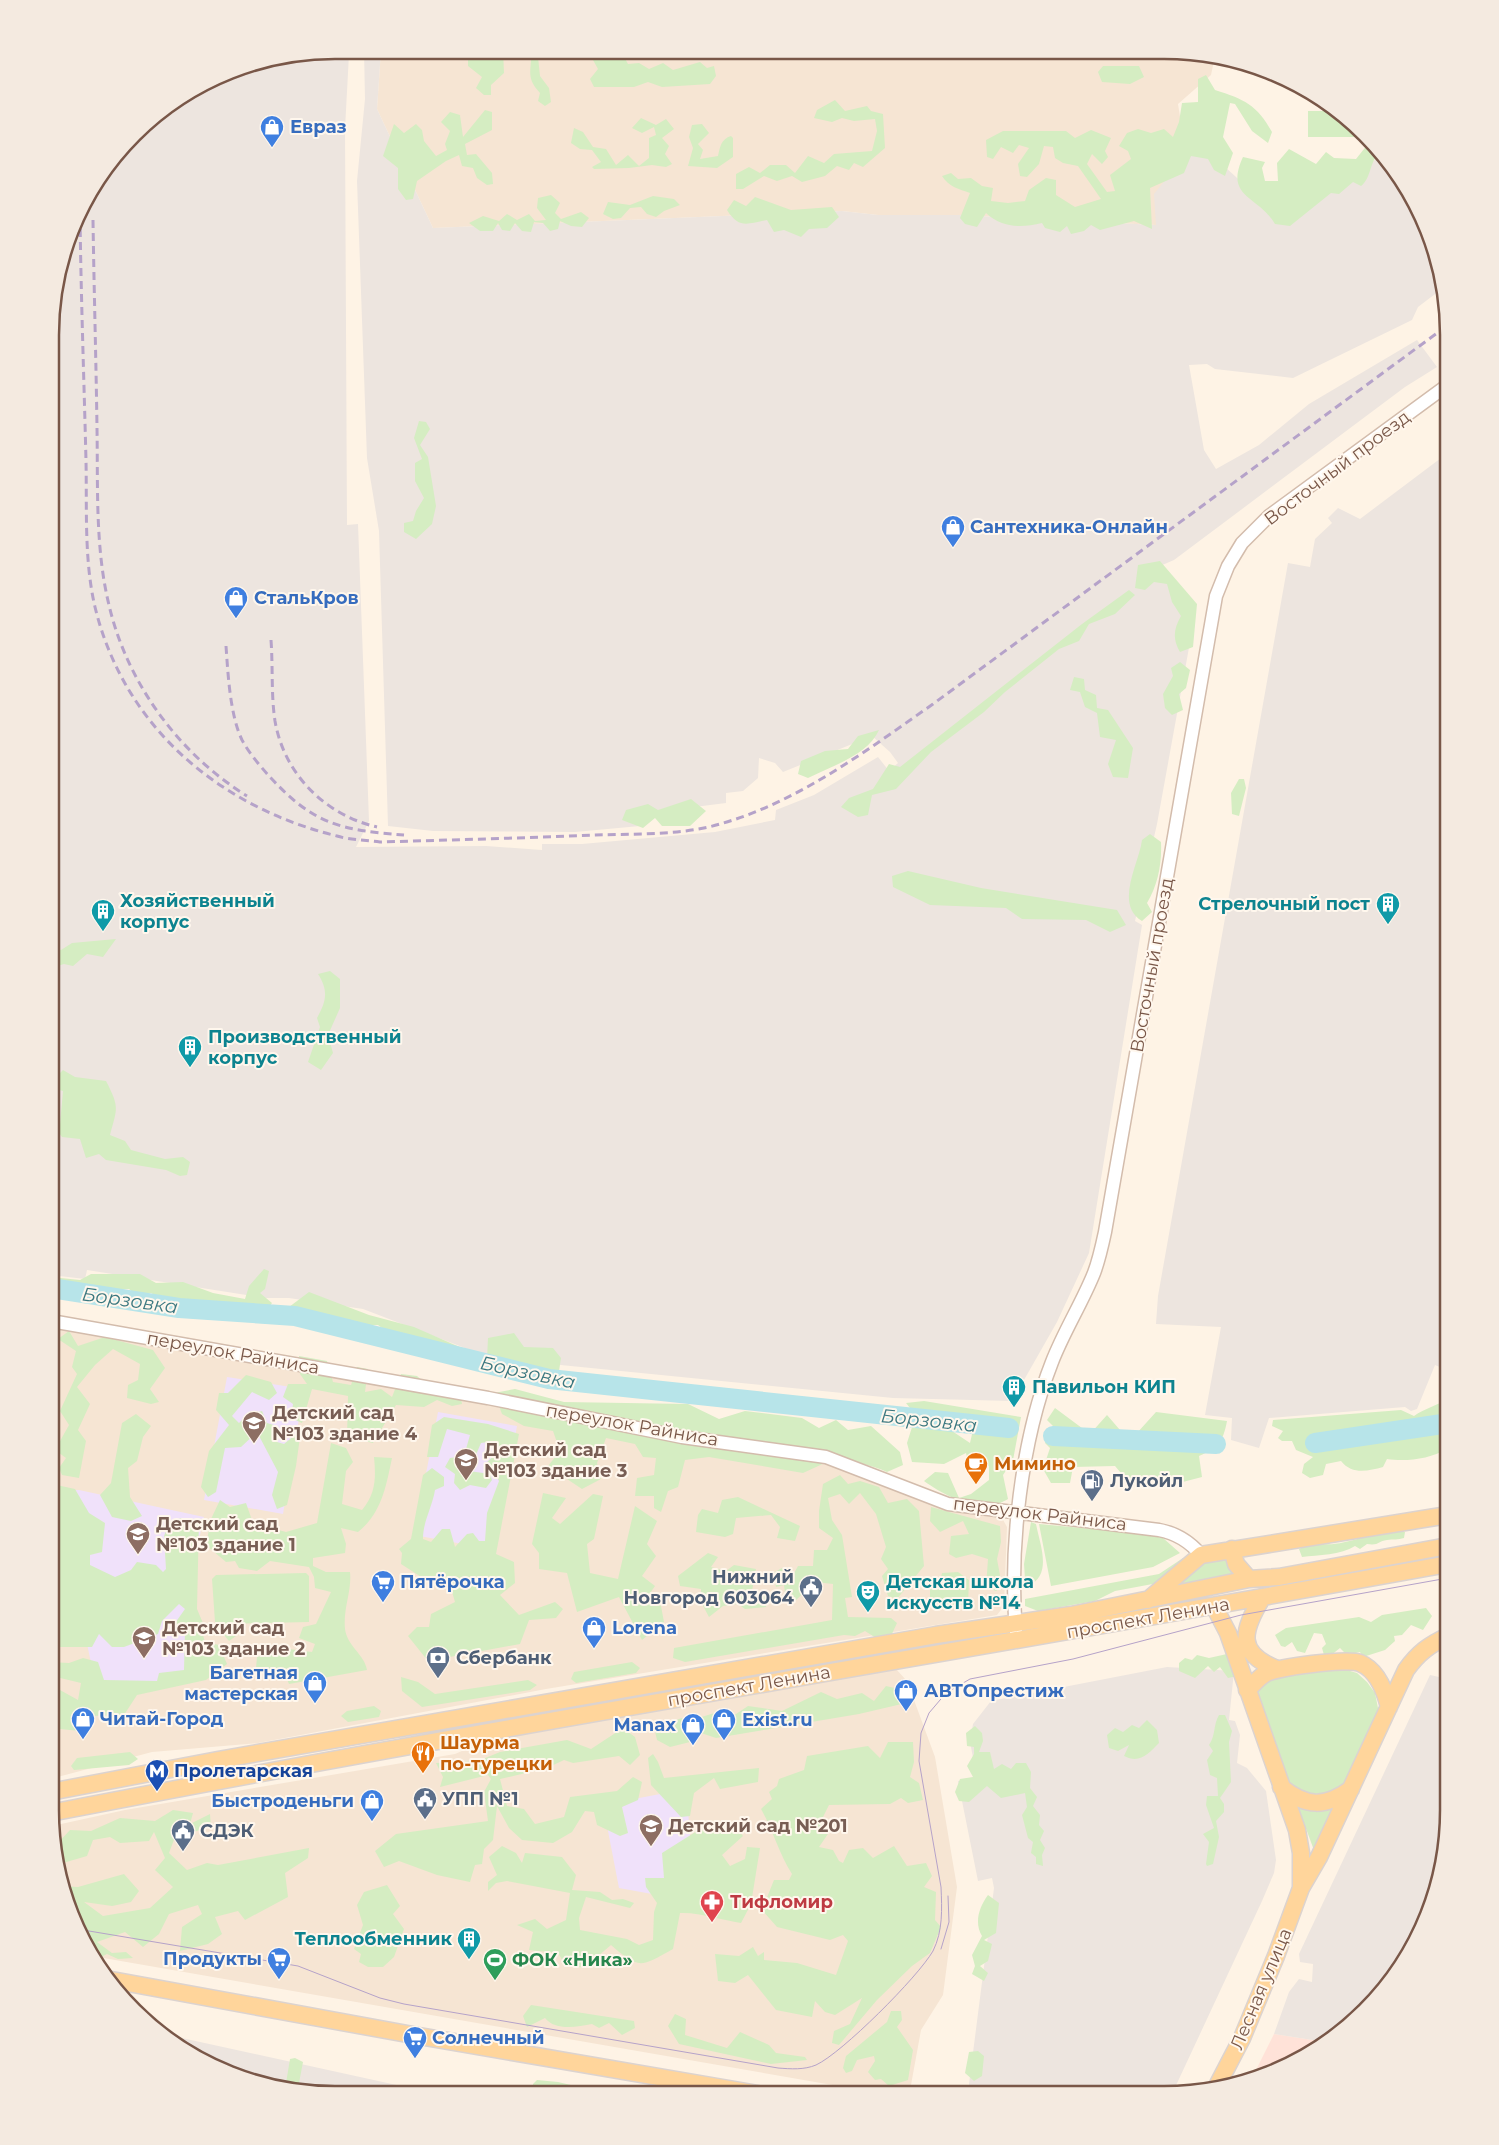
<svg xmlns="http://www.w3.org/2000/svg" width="1499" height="2145" font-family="Montserrat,sans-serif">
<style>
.residential{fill:#f6e5d3}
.commercial{fill:#ffe2d8}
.industrial{fill:#ede5df}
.education{fill:#f0e1fa}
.green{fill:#d5edc2}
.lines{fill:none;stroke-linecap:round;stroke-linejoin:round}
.river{stroke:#b7e4e9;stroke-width:20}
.minor-casing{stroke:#d3bcac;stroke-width:15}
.major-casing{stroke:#dcd3cf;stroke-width:19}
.minor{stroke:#fff;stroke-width:12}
.major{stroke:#ffd59b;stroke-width:16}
.tram{stroke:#b5a2c9;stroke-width:1}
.rail{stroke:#b5a2c9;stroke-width:3;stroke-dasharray:8 5;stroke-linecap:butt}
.labels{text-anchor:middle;stroke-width:4;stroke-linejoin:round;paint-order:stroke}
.shop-label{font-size:18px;font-weight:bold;fill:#366cbe;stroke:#fff7ed;text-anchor:start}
.street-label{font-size:18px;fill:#795748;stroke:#fff7ed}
.culture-label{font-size:18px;font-weight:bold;fill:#0d838f;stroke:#fff7ed;text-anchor:start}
.education-label{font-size:18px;font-weight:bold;fill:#785e54;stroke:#fff7ed;text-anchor:start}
.food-label{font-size:18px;font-weight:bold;fill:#c56008;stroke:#fff7ed;text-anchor:start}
.service-label{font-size:18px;font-weight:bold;fill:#4e5e75;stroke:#fff7ed;text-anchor:start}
.transit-label{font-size:18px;font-weight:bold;fill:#164399;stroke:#fff7ed;text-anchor:start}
.health-label{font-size:18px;font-weight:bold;fill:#be3a42;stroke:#fff7ed;text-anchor:start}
.leisure-label{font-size:18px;font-weight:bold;fill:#27864d;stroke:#fff7ed;text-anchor:start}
.water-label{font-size:19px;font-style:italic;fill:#3a777f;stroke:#fff7ed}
.rim{fill:none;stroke:#795748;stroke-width:2.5}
</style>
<rect width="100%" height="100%" fill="#fef3e5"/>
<path class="residential" d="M381,50L1201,52L1215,56L1211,75L1178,104L1186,154L1156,225L959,215H878L842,211L433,228L377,109Z
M51,1327L830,1464L968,1512L1002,1518L1007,1527L1004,1606L997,1615L546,1689L258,1743L152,1752L50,1779Z
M896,1669L907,1681L935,1757L957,1887L943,1995L921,2030L911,2085L905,2094H884L92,1956L79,1936L56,1866L52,1826L125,1810L455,1754L487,1740Z"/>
<path class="commercial" d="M1274,2034L1325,2042L1290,2066L1251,2080Z"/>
<path class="industrial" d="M335,50H346L349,54L345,129L347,525L358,524L369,821L356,847L486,846L542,850V844H582L715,832L775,820L776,810L814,795L878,757L889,771L898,763L890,752L872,736L783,772L775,763L759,758L758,778L743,791L726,793V803L639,814L640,826L575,832L433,831L388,826L379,531L367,458L357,181L365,99L364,50H381L377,109L433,228L842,211L878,215H959L1156,225L1154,194L1186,154L1214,157L1269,207L1337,188L1383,154L1420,209L1439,262L1443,288L1418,307L1412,320L1293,378L1215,369L1207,364L1189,365L1204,450L1216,469L1259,445L1309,404L1417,340L1437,367L1405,387L1174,560L1160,566L1196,609L1157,824L1135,921L1142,925L1089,1253L1057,1322L1012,1401L893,1398L491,1358L363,1309L289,1298H266L87,1270L85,1279L51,1275L52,298L88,193L147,121L243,65Z
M1449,452V1371L1435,1365L1417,1409L1411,1411L1405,1407L1269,1418L1259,1448L1231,1440L1232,1418L1205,1415L1221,1327L1156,1324L1158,1296L1288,563L1310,567L1315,539L1332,523L1328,518L1338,508L1360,519Z
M1167,1667L1234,1671L1229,1720L1235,1721L1240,1735L1237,1763L1247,1768L1266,1791L1276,1860L1274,1873L1262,1901L1172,2094H981L968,2092L994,1888L992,1878L978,1881L958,1781L977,1778L970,1742L973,1724L991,1701Z
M1430,1675L1448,1679V1829L1434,1902L1401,1969L1352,2024L1325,2042L1274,2034L1289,1992L1299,1979L1312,1982L1313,1964L1300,1962L1299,1954Z
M159,2033L433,2093H298L226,2073Z"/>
<path class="education" d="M227,1377L304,1389L283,1514L204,1500Z
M438,1412L517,1426L495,1550L414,1535Z
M79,1490L204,1517L187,1593L201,1679L98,1696L86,1639L50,1640L51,1491Z
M686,1789L696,1902L619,1888L603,1805Z"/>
<path class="green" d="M468,50H503L504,73L491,85V95H484L476,88L482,77L468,66Z
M531,51H545L538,57L540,76L549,88L551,102L545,106L538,101L540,93C525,77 532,71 531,51Z
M588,51H621L628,64L639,63L649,69L663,63L673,70L700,62L707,68L714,66L716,76L710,84L662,87L648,82L634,87H594L590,79L598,69Z
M1103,66H1139L1144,77L1130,84L1102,82L1098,72Z
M1206,75L1215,90C1244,99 1257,105 1272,132L1268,143L1252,131L1235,104L1230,103L1223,137L1233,153L1225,176L1214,170L1208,159L1191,156L1184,173L1150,188L1152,229L1134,221L1100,230L1091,225L1084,231L1071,234L1067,226L1060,232L1045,228L1042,223C1021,228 1002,228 986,213L977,227L965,224L960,218L970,193C959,189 949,187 942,176L951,173L958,179L971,178L982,186L993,188L991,201L1008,203L1025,201L1029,190L1046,178L1056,180V195L1075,207L1101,199L1078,166L1063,163L1055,158L1053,147L1044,146L1039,164L1027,177L1020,176L1018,164L1029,148L1019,145L1013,153L1001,147L993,159L987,157L986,140L1003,131H1066L1075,138L1091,130L1111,138L1105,151L1108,157L1102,164L1092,154L1087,164L1107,192L1115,191L1110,175L1131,159L1128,151L1119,146L1127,133L1138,129L1151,133L1164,129L1173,137L1179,122L1182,103L1198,102V79Z
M835,100L845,111L867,106L871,111L883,114L885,148L863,167L854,163L849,170L837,166L825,176L802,182L792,176L777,181L764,176L743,189H736V174L749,167L760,173L770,165H786L795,173L808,156L824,163L834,154L872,151L877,131L875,119L854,121L842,118L832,122L814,118L817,110Z
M485,110L492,112V130L465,144L467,155L476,154L492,173L493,184L487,185L477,178L473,168L462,166L459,155L446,161L417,181L413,199L406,200L398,189V168L383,156L394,124L404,133L416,124L422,130L424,141L436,156L447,150L445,144L450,131L441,122L450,112L460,115L463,137Z
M1308,111H1340L1356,127V137H1308Z
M641,118L656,125L666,119L674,129L662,138L669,146L665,154L672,164L666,167L652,165L629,168L594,169L592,167L601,162L592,150L580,149L571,143L574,128L583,132L593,147L606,149L616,165L628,155L639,166L649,158V138L656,135L654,127L642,133L632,128Z
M702,124L709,133L698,144L703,150L700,159L718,156C720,147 721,139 731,136L733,138V157L717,168L688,166L693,148L689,137L692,125Z
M1363,132L1381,152C1369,160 1372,178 1361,186L1353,182L1339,194L1331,193L1290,226L1275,224C1258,195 1224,198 1243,157L1265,162L1262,168L1265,181H1278L1277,163L1289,149L1316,164L1326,152L1334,158L1356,159L1368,144L1362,135Z
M551,195L560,203L555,213L561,219L581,212L589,218L582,227L571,226L560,221L558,229L550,231L543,223L534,222L531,232L522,231L515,223L510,231L502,230L498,223L493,231H480L469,223L483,216L499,221L507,214L517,220L529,214L535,221L546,220L537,208L538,198Z
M653,196L674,199L680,205L664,211L656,217L647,214L641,207L630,208L621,218L613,219L603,214L608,202L630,205Z
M755,197L791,210L832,207L839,217L827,228L809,229L801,237L784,230L774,232L767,220C747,224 739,229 727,210L734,200L746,206Z
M419,421L426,422L430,429L420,445L428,457L436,506L432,524L416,539L404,532V523L413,521L416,511L424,498L415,481V463L422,459L414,438Z
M1160,561L1197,604L1193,647L1180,652C1172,639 1174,628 1181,616L1172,602L1167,584L1154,582L1145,590L1135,588L1138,565Z
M1129,590L1135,595L1115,614L1089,624L1079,641L1059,649L1005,692L984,712L931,752L896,789L872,795L868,815L858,817L841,807L849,798L873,789L889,764L900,767L1082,624Z
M1180,662L1190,670L1186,688L1179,694L1183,710L1172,715L1165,708L1163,694L1173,676L1171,668Z
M1074,677L1084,679L1085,690L1096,695L1097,708L1108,710L1133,748L1128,778L1113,777L1108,764L1116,740L1100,737L1097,713L1085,707L1080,692L1070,690Z
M879,730C868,755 832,766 808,778L798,774L801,761L825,751L848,749L858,736Z
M1239,779H1244L1246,788L1239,816L1232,814L1231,793Z
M691,799L706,811L690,826H662L655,818L643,828L622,820L626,810L648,804L658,810Z
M1150,834L1161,842C1162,863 1158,885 1147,903L1152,912L1142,921C1114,904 1139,864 1142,840Z
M908,871L981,888L1117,910L1126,925L1110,932L1086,920L1022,919L1006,908L930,905L893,887L892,876Z
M116,939L103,957L87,954L73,966L64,964L51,968V946L61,950L72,943Z
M330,971L340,979V1008L328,1035L333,1053L321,1070L308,1062L320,1027L317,1018C326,1002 329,991 318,974Z
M63,1070L75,1077L106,1081C120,1108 117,1108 110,1135L125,1141L131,1150L165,1159L183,1157L190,1162L187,1175L180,1176L166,1170L106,1160L99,1154L86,1158L80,1139L62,1137L55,1128L60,1124L63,1091L56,1089L53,1080Z
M264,1269L269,1271L265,1289L260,1293L272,1303L267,1310L163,1300L151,1293L136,1295L129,1289L91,1290L59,1286L51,1289V1277L80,1280L91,1274H140L156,1283L183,1282L213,1293L245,1299L249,1286Z
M309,1292L369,1315L414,1327L487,1359L488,1338L514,1333L524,1347L553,1348L561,1358L559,1371L509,1365L486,1373L462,1361L450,1348L428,1352L406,1336H393L378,1325H355L316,1314L303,1316L289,1307Z
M69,1331L78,1346L105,1337L153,1350L165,1368L150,1389L159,1402L151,1404L127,1398L128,1385L138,1380L140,1364L113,1349L95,1365L77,1387L90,1404L78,1430L86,1441L79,1478L62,1475L59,1468L66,1458L55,1450L69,1425L60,1411L77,1374L72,1367L76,1351L58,1339Z
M299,1356L327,1361L333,1382L351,1385L357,1367L368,1369L365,1392L381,1389L392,1397L401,1374L417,1376L424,1382L459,1388L462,1404L452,1406L437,1400L424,1407L396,1405L373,1443L347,1437L348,1396L312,1389L302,1423L291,1418L293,1404L283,1397L288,1384H307L300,1374Z
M246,1375L271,1382L277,1393L269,1400L252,1392L232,1416L239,1423L247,1415L262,1411L267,1423L277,1426V1442L284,1444L301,1430L296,1466L287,1505L277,1509L272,1495L278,1472L257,1432L241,1447L225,1448L216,1492L208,1497L201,1487L209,1451L229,1425L216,1410L219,1393H228Z
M515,1389L564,1402L688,1404L719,1419L745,1411L802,1418L819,1428L836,1420L848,1430L871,1426L900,1452L903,1465L887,1472C872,1465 856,1463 840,1456L803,1473L709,1457L685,1460L678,1487L668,1491L661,1512L654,1508V1496H635L637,1478L654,1475L656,1458L643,1457L635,1444L606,1438L597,1463L601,1479L582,1489L567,1479L551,1480L548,1466L560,1451L553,1431L524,1426L502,1414L494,1393Z
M1449,1398V1450L1446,1449C1431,1459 1405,1462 1387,1459L1383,1467C1368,1471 1352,1475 1341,1461L1326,1464L1323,1475L1310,1478L1302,1473L1304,1464L1313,1457L1296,1450L1292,1441H1282L1278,1438L1283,1431L1272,1426L1273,1420L1401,1410L1414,1416C1425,1408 1437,1406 1449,1398Z
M924,1401L1021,1417L1013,1460L1003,1475L1008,1499C983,1515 946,1497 924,1481L935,1472L948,1473L959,1498L971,1494L989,1480V1466L968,1462L966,1453L944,1464L912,1462L907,1443L913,1424L949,1429L970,1443L976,1417L910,1408L906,1403Z
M1055,1408L1090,1434L1107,1415L1120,1430L1137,1433L1156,1412L1227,1421C1223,1442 1218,1448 1199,1456L1202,1477L1175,1484L1152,1475L1126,1479L1115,1466L1073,1467L1070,1483H1051L1043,1469L1050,1448L1045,1443L1053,1426L1047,1420Z
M136,1414L151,1426L143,1437L137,1461L128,1468L130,1497L142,1516L131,1521L112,1517L100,1495L111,1483L122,1423Z
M444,1417L488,1424L519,1434L496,1554L514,1562L515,1583L500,1595L519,1615L555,1602L563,1609L556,1618L529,1620L520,1644L428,1661L408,1636L417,1627H429L431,1614L455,1602L450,1585L429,1582L401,1564L402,1553L399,1549L411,1539L423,1475L432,1468L444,1477V1486L435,1490C432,1508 423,1521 423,1539L431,1542L442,1529H450L455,1547L467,1534L473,1533L479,1541H485L487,1513L499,1481L487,1462L496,1454L495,1441L481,1443L469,1471L490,1474L492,1480L486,1488L470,1485L460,1490L454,1483L455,1474L445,1467L450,1458L464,1456L470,1435L447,1429L438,1457H427L432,1425Z
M331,1443L346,1448L353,1462L346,1471L342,1504L362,1510C376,1494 376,1477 374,1457L392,1458C386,1486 382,1513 358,1532L341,1528L346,1544L345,1553L313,1558V1566L326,1572H350C352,1591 343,1608 345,1629C347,1646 365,1655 367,1670L289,1684L286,1677L292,1675V1668L264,1671L256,1668L257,1657L281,1648L312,1652L315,1644L299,1638L303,1627L316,1624L331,1592L315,1588L314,1577L309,1567L270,1561L257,1571L239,1568L235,1561L226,1562L206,1545L211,1519L220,1500L230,1507L246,1503L253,1523L286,1532L317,1523Z
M840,1475L848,1484L860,1481L879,1487L888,1503L907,1499L919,1511L924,1566L897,1599L888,1596L882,1576L888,1569L881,1559L886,1547L876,1514L860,1493L849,1504L840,1494L828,1498L832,1520L842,1535L852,1597L845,1598L848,1617L891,1618L897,1623L891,1636L876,1638L865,1631L855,1636L844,1635L685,1662L673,1658L674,1648L832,1620L833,1584L815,1582L795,1601L785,1593L784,1585L776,1587L773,1573L782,1568L793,1575L798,1566H813L814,1550H827L833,1538L819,1528V1511L823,1484Z
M52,1484L75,1489L89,1513L105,1523L102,1552L90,1555V1565L115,1577L131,1570L137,1562L156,1565L163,1572L166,1569L164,1536L170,1521L182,1518L199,1520L197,1609L205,1628H236L243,1631L229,1641L224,1635H203L205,1642L219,1645L227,1664L206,1680L137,1695L124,1715L91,1716L80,1731L50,1728V1703L59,1705L60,1690L78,1700L81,1683L52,1676L50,1662L69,1663L83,1658L98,1662L104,1680L157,1681L159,1673L184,1670L185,1631L173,1626L185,1609L179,1604L162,1621L158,1634L124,1647H112L99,1634L92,1647H57L50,1637V1571L56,1565L50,1560Z
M543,1493L566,1498L552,1518L560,1524L593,1494L603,1496L594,1539L587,1544L590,1573L618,1579L635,1506L657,1521L647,1544L656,1556L642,1576L655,1586L648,1596L661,1606L664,1622L642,1640L619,1597L577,1612L567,1573L539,1569V1553L532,1544Z
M738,1497L800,1526L795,1541L777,1538L780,1527L771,1515L736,1518L733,1534L725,1537L696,1532L698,1515L702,1509L718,1513L722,1500Z
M931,1507L1000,1526L1001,1542L997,1559L1002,1586L996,1591L986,1587L988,1559L972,1554L956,1558L949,1554L951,1536L969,1534L963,1521L940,1532L930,1521Z
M1031,1522L1036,1524C1040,1545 1053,1575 1028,1586L1025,1579L1024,1564Z
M1039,1524L1146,1534L1163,1538L1180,1553L1153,1567L1051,1586Z
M1391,1528L1405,1532L1404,1538C1398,1540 1393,1539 1387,1540C1378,1541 1379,1546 1367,1544L1360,1549L1355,1546C1341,1555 1318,1555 1302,1557L1299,1549L1315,1541C1329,1552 1374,1533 1391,1528Z
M708,1553L718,1557L711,1567L726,1571L734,1565L756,1569L752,1591L768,1596L766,1607L745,1609L738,1604L723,1606L709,1617L701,1602V1589L680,1586L678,1576Z
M1229,1555L1228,1565L1233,1575L1170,1587L1199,1564Z
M1183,1558L1185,1559L1158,1583L1115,1591L1095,1601L1038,1611L1025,1606V1599L1159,1574Z
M958,1572L969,1580L968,1604L945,1607L930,1597V1584L939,1585L942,1573Z
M306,1573L309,1576V1622L218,1624L215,1622L212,1579L216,1575Z
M1426,1608L1432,1616L1423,1630L1411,1625L1402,1635L1394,1636L1395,1641L1385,1650L1363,1657L1360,1652L1347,1655L1340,1648L1330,1656L1324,1655L1322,1648L1326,1644L1322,1634L1314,1633L1305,1653L1297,1651L1292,1642L1285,1647L1281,1646L1275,1635L1286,1628L1359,1617L1371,1622L1382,1615Z
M1227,1654L1233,1660L1237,1676L1228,1678L1220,1667L1214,1672L1208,1666L1195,1678L1179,1671V1663L1185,1658L1192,1660L1197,1655L1209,1658Z
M632,1662L640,1668L636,1673L576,1683L571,1679L574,1672Z
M1343,1669L1357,1673L1367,1682L1375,1693L1379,1713L1345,1786L1317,1799L1290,1786L1257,1694C1266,1669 1320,1672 1343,1669Z
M401,1677L418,1682L435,1694L528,1680L537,1685L530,1690L422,1707L402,1691Z
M886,1686L907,1691L906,1703L859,1714L716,1738L701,1733L694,1741L670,1747L657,1740L654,1727L682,1718L692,1720L724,1710L733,1716L748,1706L782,1711L821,1692L837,1699L862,1693L874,1701Z
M374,1706L381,1711L379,1717L348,1722L341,1716L347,1711Z
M1219,1715H1225L1232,1731L1229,1742L1231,1782L1220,1798L1224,1804V1812L1216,1821L1219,1837L1213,1864L1207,1866L1206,1864L1209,1842L1203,1834L1214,1828L1206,1805L1207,1796H1218L1217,1778L1210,1775L1207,1760L1213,1751L1209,1745C1216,1735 1213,1725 1219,1715Z
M1147,1720L1157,1730L1159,1743C1148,1754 1140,1764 1124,1756L1129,1745L1118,1751L1109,1748L1107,1735L1115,1728L1123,1732L1132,1725L1139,1728Z
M975,1726L982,1733L983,1741L979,1752H990L994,1769L1002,1764L1011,1769L1016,1763H1026L1031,1772L1030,1788L1037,1797L1033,1806L1040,1815L1039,1825L1044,1831L1040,1840L1045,1848L1042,1855L1043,1866L1036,1864V1857L1031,1853L1033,1842L1028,1838L1022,1815L1027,1807L1025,1793L1001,1798L987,1786L969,1802L959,1801L955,1792L960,1779L973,1777L967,1766L974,1754V1747L967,1746L966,1733Z
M623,1728L635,1737L640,1755L630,1765L619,1756L573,1763L564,1760L547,1768L500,1779L507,1806L524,1809L535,1824L564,1817L570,1797L617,1791L633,1777L642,1782L638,1800L622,1807L628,1833L620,1836L597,1825L594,1812L585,1811L572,1832L553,1843L522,1840L509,1828L497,1806L493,1840L484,1849L482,1864L475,1865L470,1882L437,1875L399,1861L384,1867L375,1851L396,1834L488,1821L484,1792L491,1779L488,1775L440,1787L443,1777L436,1763L478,1761L500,1752L567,1740L591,1749Z
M888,1742H913L914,1762L910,1777L919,1783L923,1800L908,1803L901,1798L890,1804L829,1805L823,1817L830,1831L819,1847L833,1850L839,1861L843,1863L849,1850L863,1848L873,1858L894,1846L907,1866L926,1863L932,1876L924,1887L936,1892L935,1920L941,1927L930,1953L912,1966L877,2000L839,2045L832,2043L834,2031L850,2024L862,1998L835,2015L825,2012L815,2001L812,2017L776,2010L748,1975L735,1983L718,1981L715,1954L739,1956L753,1947L758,1956L764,1952V1960L797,1963L836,1975L848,1941L843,1935L830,1940L777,1927L762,1910L774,1880H789L792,1874C779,1854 773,1830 761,1809L772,1799L769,1792L777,1786L779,1779L804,1770L807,1756L868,1746L880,1758Z
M130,1752L138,1759L129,1765L74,1770L71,1766L77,1758Z
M653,1754L658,1762L664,1778L759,1768L758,1782L720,1789L714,1778L694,1793L690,1816L681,1817L651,1785L648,1758Z
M1297,1804H1338L1315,1853Z
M173,1810L193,1813L190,1824L210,1814L211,1827L175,1837L169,1853L187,1870L207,1863L218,1865L309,1848L308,1858L285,1873L288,1897L245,1920L238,1911L215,1917L222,1934L208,1944L180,1951L182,1927L202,1914L198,1905L169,1914L159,1934L143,1947L125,1932L97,1942L112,1953L126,1952L133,1958L118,1959L107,1954L95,1960L79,1936L62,1886L78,1887L124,1874L139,1891L131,1902L112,1906L84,1902L103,1916L150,1908L173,1887L155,1870L165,1858L154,1832L149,1841L120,1843L110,1837L93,1840L87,1856L63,1863L54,1854L53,1841L57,1844L70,1830L91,1831L120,1818L155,1821Z
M735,1826L743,1836L722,1855L730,1866L745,1859L747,1847L760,1848L751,1904L741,1923C722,1920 699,1912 680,1913L673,1949C640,1967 640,1970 611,1945L584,1968L564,1963L558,1953L529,1950L533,1932L517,1925L535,1919L547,1929L566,1920L570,1893L507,1881L496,1883L488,1891V1882L497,1875L489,1857L502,1846L516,1853L522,1863L525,1853L562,1857L576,1875L572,1890L600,1892L612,1900L623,1899L634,1903L630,1908L586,1897L579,1918L580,1930L627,1939L639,1945L653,1940L654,1912L657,1903L646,1887L645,1878H664L662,1853L697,1831Z
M387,1885L400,1906L393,1914L404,1929L394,1957L383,1967H368L359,1962L361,1954L354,1949L363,1925L357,1905L364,1892Z
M988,1895L999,1903L996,1933L984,1940L992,1944L988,1961L980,1966L988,1973L984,1981L972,1974L975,1966L972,1955L982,1936C974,1923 979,1907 988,1895Z
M531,2005L634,2021L635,2028L622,2035L609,2023L599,2028L592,2024C577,2027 555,2031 545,2018L527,2027L523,2016Z
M891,2011H901L902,2020L897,2027L913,2050L908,2080L889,2086L881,2079L875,2080L868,2072L875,2061L874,2056L857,2060L852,2071L846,2073L843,2068L846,2056L887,2022Z
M675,2014L686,2019L685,2035L727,2048L740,2032L769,2045L776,2053L805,2057L807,2060L771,2064L679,2044L668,2026Z
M978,2051L984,2056L982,2076L974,2081L965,2073L969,2052Z
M295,2058L303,2062L299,2083L293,2087L286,2083L290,2059Z
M537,2080L558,2082L605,2093H545L533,2088V2084Z"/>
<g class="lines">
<path class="river" d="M51,1288L179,1308L295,1316L549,1379L1009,1428
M1053,1436L1216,1444
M1315,1443L1449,1423"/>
<g class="minor-casing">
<path id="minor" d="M51,1321L488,1398L682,1437L826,1457L948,1504L1159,1530C1175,1533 1190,1542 1201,1555
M1016,1632C1009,1548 1021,1441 1052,1362C1064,1331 1082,1303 1094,1273C1099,1260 1102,1246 1105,1232L1216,596L1228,566L1242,543L1269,516L1449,384"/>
</g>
<g class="major-casing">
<path id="major" d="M1232,1549L1236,1564L1249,1579
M1262,1598C1242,1631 1236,1653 1277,1669
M1148,1600L1201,1555L1448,1515
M1214,1606L1228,1633L1297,1830L1301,1853V1888
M1247,1690C1253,1685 1258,1678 1265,1674C1275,1667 1349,1658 1360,1663C1377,1670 1385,1691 1389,1707
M1281,1787C1306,1807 1325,1808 1351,1789
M50,1792L218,1760L936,1635L1071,1615L1249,1579L1279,1577L1448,1546
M50,1813C515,1723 983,1648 1448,1564
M106,1979L413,2035L758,2094
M1216,2088L1242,2038L1276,1956L1301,1888L1319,1857L1406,1670C1418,1653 1429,1645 1448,1636"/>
</g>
<use href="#minor" class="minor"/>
<use href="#major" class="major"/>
<path class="tram" d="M77,1929L298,1966L380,1998L404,2004L778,2068C791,2069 804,2070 816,2065C842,2053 918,1977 933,1951C943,1931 942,1909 941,1887L919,1761L921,1733L929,1713L946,1693L970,1679L1073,1659L1241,1615L1448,1578
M941,1949L949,1922L948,1896"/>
<path class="rail" d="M80,216C81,298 84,379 86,461C87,509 84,560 95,607C124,727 219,807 337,836C350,840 365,840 380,842C452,840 524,838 595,835C632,834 673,835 709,827C793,806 863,753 933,704L1448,325
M93,220C94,289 96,358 97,428C98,486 95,548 109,605C127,683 179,754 247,796
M271,640C273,667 271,695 275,721C284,774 325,815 377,827
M226,646C228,674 230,715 242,740C249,753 260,766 270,777C314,825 341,830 404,835"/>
</g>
<defs>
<g id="shop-pin" transform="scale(1.25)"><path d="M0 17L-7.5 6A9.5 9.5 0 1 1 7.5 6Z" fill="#3f7fe0" stroke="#fff7ed"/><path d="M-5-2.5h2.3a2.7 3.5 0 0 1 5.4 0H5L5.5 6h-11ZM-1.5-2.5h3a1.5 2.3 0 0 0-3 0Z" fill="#fff"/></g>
<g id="building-pin" transform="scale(1.25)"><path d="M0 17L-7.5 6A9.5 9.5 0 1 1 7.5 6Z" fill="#0f9aa8" stroke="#fff7ed"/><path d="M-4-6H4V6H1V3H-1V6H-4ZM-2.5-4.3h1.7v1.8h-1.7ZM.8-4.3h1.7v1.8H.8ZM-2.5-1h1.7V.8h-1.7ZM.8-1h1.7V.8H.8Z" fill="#fff"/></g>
<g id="school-pin" transform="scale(1.25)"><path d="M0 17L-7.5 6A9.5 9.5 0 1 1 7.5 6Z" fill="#8d6e63" stroke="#fff7ed"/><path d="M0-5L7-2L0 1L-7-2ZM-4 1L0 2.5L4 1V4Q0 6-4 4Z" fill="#fff"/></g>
<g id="cafe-pin" transform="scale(1.25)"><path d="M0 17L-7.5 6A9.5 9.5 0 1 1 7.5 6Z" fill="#e8710a" stroke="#fff7ed"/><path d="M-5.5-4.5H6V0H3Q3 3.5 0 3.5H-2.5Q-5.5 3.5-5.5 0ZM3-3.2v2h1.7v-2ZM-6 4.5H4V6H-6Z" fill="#fff"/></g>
<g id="fuel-pin" transform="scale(1.25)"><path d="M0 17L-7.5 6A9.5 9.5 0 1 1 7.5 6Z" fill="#5c6f8a" stroke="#fff7ed"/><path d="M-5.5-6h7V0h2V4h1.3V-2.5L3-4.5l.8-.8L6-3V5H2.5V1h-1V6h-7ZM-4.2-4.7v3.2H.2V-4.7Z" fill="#fff"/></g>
<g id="supermarket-pin" transform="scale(1.25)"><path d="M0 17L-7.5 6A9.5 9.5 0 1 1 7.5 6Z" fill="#3f7fe0" stroke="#fff7ed"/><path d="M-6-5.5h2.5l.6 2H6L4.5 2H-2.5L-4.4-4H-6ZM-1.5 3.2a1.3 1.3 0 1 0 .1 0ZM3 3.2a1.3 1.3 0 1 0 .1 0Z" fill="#fff"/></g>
<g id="civic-pin" transform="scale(1.25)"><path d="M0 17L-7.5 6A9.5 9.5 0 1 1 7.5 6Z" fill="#5c6f8a" stroke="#fff7ed"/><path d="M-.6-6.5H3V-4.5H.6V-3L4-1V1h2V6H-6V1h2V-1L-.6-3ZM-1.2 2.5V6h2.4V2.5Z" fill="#fff"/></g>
<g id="theatre-pin" transform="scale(1.25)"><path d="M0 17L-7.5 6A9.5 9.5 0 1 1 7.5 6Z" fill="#0f9aa8" stroke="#fff7ed"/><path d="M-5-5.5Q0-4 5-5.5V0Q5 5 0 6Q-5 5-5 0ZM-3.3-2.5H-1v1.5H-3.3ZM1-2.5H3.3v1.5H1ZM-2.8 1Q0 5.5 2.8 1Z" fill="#fff"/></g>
<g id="bank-pin" transform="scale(1.25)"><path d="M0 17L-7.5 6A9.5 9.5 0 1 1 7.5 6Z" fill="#5c6f8a" stroke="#fff7ed"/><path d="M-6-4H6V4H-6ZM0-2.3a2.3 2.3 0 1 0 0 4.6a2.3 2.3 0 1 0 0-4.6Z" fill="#fff"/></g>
<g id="restaurant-pin" transform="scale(1.25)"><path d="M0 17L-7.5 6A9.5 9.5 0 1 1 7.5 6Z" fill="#e8710a" stroke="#fff7ed"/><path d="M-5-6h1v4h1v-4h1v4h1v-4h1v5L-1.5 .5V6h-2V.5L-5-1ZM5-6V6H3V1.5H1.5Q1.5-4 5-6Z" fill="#fff"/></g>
<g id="metro-pin" transform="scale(1.25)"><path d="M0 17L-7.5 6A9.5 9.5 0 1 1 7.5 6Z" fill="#1a4fb4" stroke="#fff7ed"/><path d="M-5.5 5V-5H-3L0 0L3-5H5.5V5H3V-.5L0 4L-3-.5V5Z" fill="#fff"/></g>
<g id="pharmacy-pin" transform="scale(1.25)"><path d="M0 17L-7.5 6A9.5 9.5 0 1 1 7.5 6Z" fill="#e0444e" stroke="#fff7ed"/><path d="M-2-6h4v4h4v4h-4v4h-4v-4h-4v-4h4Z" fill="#fff"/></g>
<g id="stadium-pin" transform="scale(1.25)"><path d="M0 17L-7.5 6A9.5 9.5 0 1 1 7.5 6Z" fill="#2e9e5b" stroke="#fff7ed"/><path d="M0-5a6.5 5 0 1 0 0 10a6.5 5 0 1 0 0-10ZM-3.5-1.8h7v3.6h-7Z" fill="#fff"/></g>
</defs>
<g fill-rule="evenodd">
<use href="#shop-pin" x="272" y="127"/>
<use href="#shop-pin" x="953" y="527"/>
<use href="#shop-pin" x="236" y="598"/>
<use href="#building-pin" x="1388" y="904"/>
<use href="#building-pin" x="103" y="911"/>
<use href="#building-pin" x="190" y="1047"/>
<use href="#building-pin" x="1014" y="1387"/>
<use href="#school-pin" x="254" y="1423"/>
<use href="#school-pin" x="466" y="1460"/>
<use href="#cafe-pin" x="976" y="1464"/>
<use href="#fuel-pin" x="1092" y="1481"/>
<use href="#school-pin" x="138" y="1534"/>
<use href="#supermarket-pin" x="383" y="1582"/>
<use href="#civic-pin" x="811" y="1587"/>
<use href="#theatre-pin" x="868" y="1592"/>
<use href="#shop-pin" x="594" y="1628"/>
<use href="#school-pin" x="144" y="1638"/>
<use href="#bank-pin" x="438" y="1658"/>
<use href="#shop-pin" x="315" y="1683"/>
<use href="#shop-pin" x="906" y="1691"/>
<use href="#shop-pin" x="83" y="1719"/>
<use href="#shop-pin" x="724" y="1720"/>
<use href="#shop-pin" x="693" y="1725"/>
<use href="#restaurant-pin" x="423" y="1753"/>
<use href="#metro-pin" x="157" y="1771"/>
<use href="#civic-pin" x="425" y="1799"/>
<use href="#shop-pin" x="372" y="1801"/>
<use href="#school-pin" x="651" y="1826"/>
<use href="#civic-pin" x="183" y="1831"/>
<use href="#pharmacy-pin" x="712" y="1902"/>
<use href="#building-pin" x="469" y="1939"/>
<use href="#supermarket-pin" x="279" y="1959"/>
<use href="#stadium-pin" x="495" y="1960"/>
<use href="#supermarket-pin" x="415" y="2038"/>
</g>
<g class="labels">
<g class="shop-label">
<text x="290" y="133">Евраз</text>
<text x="970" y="533">Сантехника-Онлайн</text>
<text x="254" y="604">СтальКров</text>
<text x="400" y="1588">Пятёрочка</text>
<text x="612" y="1634">Lorena</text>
<text x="298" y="1679" text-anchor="end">Багетная<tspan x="298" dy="21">мастерская</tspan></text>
<text x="924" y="1697">АВТОпрестиж</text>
<text x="100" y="1725">Читай-Город</text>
<text x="742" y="1726">Exist.ru</text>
<text x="676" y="1731" text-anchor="end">Manax</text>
<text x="354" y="1807" text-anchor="end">Быстроденьги</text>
<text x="262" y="1965" text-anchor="end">Продукты</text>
<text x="432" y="2044">Солнечный</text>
</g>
<g class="street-label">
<text transform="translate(1337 468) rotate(-37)" y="6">Восточный проезд</text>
<text transform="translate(1152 965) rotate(-80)" y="6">Восточный проезд</text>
<text transform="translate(233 1353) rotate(10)" y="6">переулок Райниса</text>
<text transform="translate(632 1425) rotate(10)" y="6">переулок Райниса</text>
<text transform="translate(1040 1514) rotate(7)" y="6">переулок Райниса</text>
<text transform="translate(1148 1618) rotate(-10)" y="6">проспект Ленина</text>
<text transform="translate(749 1686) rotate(-10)" y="6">проспект Ленина</text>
<text transform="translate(1261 1989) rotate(-67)" y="6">Лесная улица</text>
</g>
<g class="culture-label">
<text x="120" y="907">Хозяйственный<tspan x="120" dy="21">корпус</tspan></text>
<text x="1370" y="910" text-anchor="end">Стрелочный пост</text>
<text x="208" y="1043">Производственный<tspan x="208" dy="21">корпус</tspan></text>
<text x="1032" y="1393">Павильон КИП</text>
<text x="886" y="1588">Детская школа<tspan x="886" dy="21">искусств №14</tspan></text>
<text x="452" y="1945" text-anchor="end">Теплообменник</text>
</g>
<g class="education-label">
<text x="272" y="1419">Детский сад<tspan x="272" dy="21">№103 здание 4</tspan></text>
<text x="484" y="1456">Детский сад<tspan x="484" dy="21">№103 здание 3</tspan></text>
<text x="156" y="1530">Детский сад<tspan x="156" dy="21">№103 здание 1</tspan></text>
<text x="162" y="1634">Детский сад<tspan x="162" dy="21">№103 здание 2</tspan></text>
<text x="668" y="1832">Детский сад №201</text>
</g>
<g class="food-label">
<text x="994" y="1470">Мимино</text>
<text x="440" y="1749">Шаурма<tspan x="440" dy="21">по-турецки</tspan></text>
</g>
<g class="service-label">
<text x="1110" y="1487">Лукойл</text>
<text x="794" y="1583" text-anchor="end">Нижний<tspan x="794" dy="21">Новгород 603064</tspan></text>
<text x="456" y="1664">Сбербанк</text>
<text x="442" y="1805">УПП №1</text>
<text x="200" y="1837">СДЭК</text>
</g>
<g class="transit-label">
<text x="174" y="1777">Пролетарская</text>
</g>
<g class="health-label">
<text x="730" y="1908">Тифломир</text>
</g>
<g class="leisure-label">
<text x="512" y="1966">ФОК «Ника»</text>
</g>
<g class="water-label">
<text transform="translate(130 1300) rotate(8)" y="7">Борзовка</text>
<text transform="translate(528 1372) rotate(12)" y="7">Борзовка</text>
<text transform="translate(929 1420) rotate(6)" y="7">Борзовка</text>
</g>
</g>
<path d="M0 0H1499V2145H0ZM335 59H1164A276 276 0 0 1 1440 335V1810A276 276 0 0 1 1164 2086H335A276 276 0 0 1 59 1810V335A276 276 0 0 1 335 59Z" fill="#f4eae0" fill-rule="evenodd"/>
<path class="rim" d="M335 59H1164A276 276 0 0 1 1440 335V1810A276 276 0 0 1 1164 2086H335A276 276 0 0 1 59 1810V335A276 276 0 0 1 335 59Z"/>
</svg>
